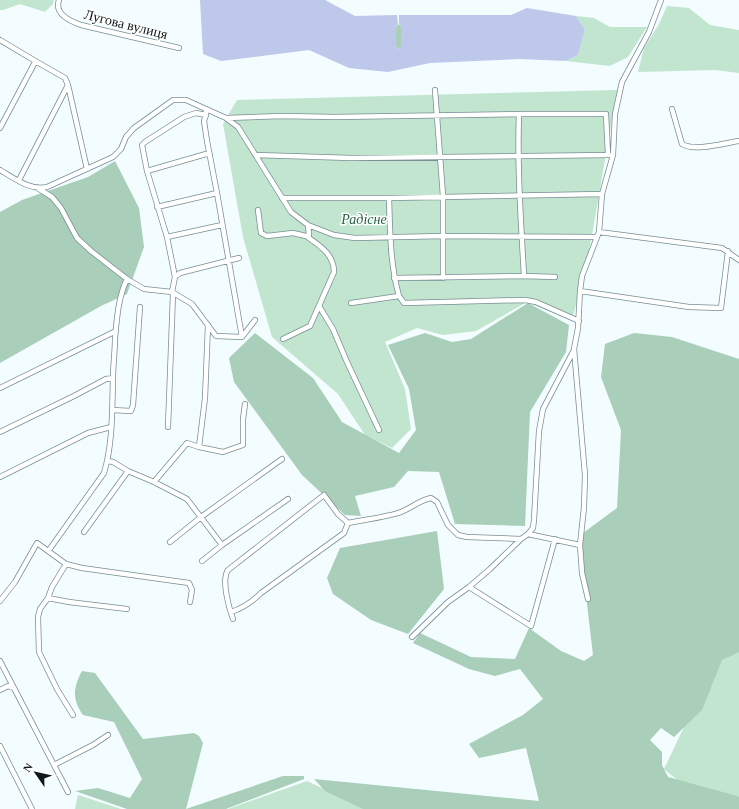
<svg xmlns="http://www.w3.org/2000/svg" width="739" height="809" font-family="'Times New Roman',serif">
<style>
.green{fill:#c1e5cf}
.forest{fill:#a9ceb9}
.water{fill:#bec8eb}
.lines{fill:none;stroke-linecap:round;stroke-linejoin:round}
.street-casing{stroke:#788e94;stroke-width:6}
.street{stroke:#fff;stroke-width:4.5}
.labels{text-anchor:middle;stroke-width:3;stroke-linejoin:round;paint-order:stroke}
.street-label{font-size:14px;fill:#0f181a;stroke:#fff}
.park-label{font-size:14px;font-style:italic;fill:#256144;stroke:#fff}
</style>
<rect width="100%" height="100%" fill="#f3fcff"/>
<path class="green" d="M0,0H54L53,4L45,12L20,4L3,10H0Z
M667,6L689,8L710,25L739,30V73L715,70L638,72L644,48L659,24Z
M576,16L594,18L610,27H647L628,57L610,66L566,61L578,55L585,30Z
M617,90L591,241L572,321L527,302L476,331L443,335L417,328L385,342L405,389L411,429L392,448L365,435L338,394L272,337L243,237L223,124L237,100Z
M739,612V809H712L664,769Z
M307,781L366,809H228Z
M78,795L121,809H75Z"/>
<path class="forest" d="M398,24L401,26V47L399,49L396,47V27Z
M115,161L139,208L144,247L127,294L101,306L0,363V212L22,200L88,177Z
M528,303L569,325L566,352L530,412L525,526L455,524L439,472L408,471L394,487L355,496L361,516L345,515L302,475L234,382L229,358L255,333L313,378L342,422L399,453L416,430L409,389L388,345L425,333L452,342L471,339Z
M634,333L672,337L739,359V652L722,660L702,710L674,737L661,728L650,740L662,752V765L668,777L737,796L739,797V809H363L325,791L314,779L539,801L526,748L479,758L469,744L523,715L543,699L520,669L495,676L469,669L413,643L420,633L471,657L515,659L529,628L561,651L584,661L593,655L579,536L617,508L621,430L601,377L605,344Z
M437,531L444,589L408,634L371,620L333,594L327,578L340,548Z
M82,671L95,673L143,739L194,733L199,736L203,743L186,809L283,776H304V779L226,809H127L75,791L98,788L130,798L142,779L114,722L83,715C72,699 73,688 82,671Z"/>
<path class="water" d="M200,0H325L355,16L397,15L398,24L396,26V47L398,49L401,46V26L399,24V15H511L527,8L576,16L585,30L578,55L566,61L520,59L430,63L388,72L349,68L309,50L221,61L203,54Z"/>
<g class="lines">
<g class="street-casing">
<path id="street" d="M59,0C54,14 70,21 81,25L179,48
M0,40L37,62
M68,85L87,169
M435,90L443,196V278
M206,109V115L204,121L207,141L217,193L242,337
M672,109L682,144C695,152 724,143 739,141
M519,114C517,168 521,222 524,276
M226,118L281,116L335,117L519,114H606L608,155
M0,128L34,64L37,62L65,78L68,85L19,180
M256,155L351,158L609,155
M0,170C14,178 30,191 47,187L113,157L121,149L126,137L134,128L173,100H186L226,118L238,127L291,212L308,225L334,235L355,238L443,236L597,237
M147,171L206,154L210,155
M39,189L52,197L61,208L77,238L91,251L127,279L144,289L172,292L192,304L216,336L242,337L255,320
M282,198H389L602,194
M389,198C390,231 390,264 399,296
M157,207L217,193
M258,210L261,233L267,236L293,233L306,236L309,235L308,225
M599,232L722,248L739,260
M167,237L222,225
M175,277L167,237L147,171L142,145L145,142L184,117L196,113L206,115
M394,278L524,276L555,277
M580,291L689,307L721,308L728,251
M172,292L175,277L180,273L239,258
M351,303L399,296L404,303L525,300L536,302L579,321
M319,306L333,329L347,362L379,430
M283,339L310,326L334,272C334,254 319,245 306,236
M0,388L116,331
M112,410L131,411L133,405L140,307
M168,427L173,294
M0,432L74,396L106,379L113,378
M199,447L205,398L208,325
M108,461L113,462L128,471L154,482L187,499L222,545
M0,477L88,433L111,427
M154,482L187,443L199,447L223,452L243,445V419L245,404
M84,532L128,471
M528,534L580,545
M170,542L201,517L282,459
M49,550L104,473C113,443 112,410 113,378C113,365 115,352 115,338C117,318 118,298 127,279
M202,561L222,545L288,499
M66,564L52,587L48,598L40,609L38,617L39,652L57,689L73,715
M469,587L531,626L555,539
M48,598L69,602L127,609
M588,599L582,573L580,545L584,507L585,475L574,349L578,328L580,291L582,276L599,232L602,194L613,155L615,114L622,82L649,32L661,0
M0,601L15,582L37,543L66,564L82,568L189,583L192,590L190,602
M231,612C243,608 252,602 261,593L344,533L348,523
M233,619C229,608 221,580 228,570L324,495L338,514L348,523C362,520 388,517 401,512C411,508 420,500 431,498L437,502L448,525L458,535L467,537L521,539
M412,637L448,602L469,587L490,569L521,539L528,534L533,528L534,520L539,431L543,409L574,350
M0,661L14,688
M0,690L8,686L14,688L68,792
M0,746L32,809
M54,765L93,745L108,735"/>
</g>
<use href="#street" class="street"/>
</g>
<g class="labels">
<g class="street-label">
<text transform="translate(126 24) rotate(14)" y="5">Лугова вулиця</text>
</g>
<g class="park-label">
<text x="364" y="224">Радісне</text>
</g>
</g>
<g transform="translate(36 773) rotate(304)" stroke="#ffffff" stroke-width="3" paint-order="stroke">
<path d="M0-3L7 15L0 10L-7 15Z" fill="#0f181a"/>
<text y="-6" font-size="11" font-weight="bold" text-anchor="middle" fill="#0f181a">N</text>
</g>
</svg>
